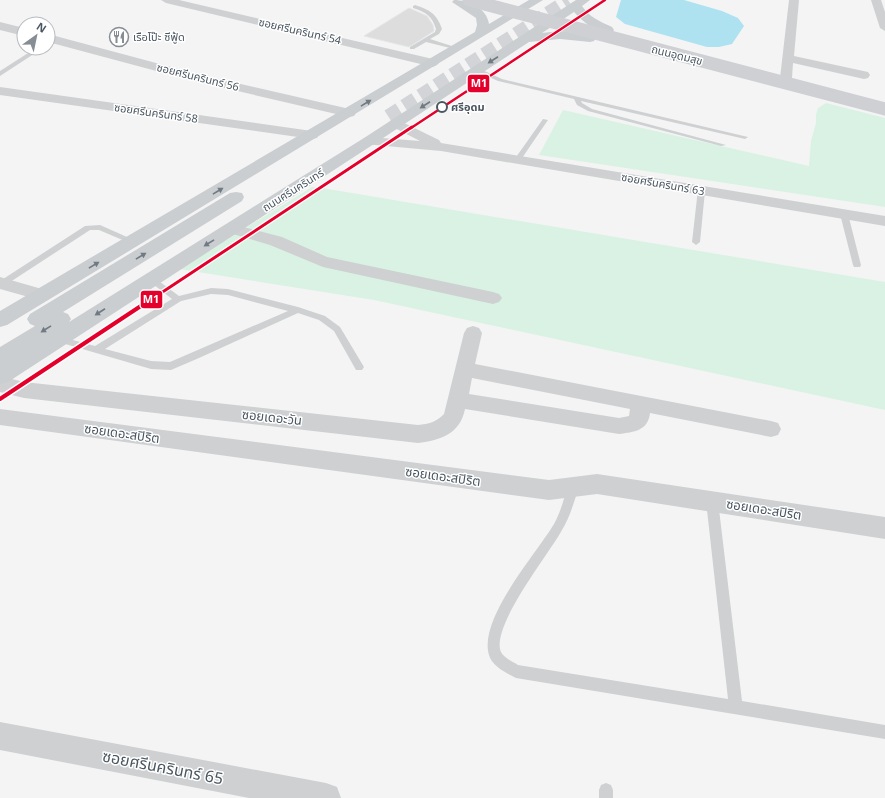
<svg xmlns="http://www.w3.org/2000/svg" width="885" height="798" font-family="'Noto Sans','Noto Sans Thai',sans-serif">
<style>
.green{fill:#d9f2e3}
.water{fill:#aee2f0}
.building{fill:#ddddde;stroke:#e5e6e7}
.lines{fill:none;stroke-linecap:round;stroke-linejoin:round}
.primary-tunnel{stroke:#d2d4d7;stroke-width:13;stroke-dasharray:13 6;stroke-linecap:butt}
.service{fill:#ced0d2;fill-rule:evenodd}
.minor{fill:#ced0d2;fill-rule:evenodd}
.tertiary{fill:#ced0d2;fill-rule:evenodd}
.primary{fill:#caced1;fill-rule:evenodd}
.secondary-bridge{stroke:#ced0d4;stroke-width:13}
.metro-1-far2-casing{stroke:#fff;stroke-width:4}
.metro-1-far1-casing{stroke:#fff;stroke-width:5.5}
.metro-1-casing{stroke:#fff;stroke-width:7}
.metro-1-far2{stroke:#e4002b;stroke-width:2.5}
.metro-1-far1{stroke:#e4002b;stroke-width:3}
.metro-1{stroke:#e4002b;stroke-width:4}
.oneway{fill:#707a83}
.stop-dot{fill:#fff;stroke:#4a5661;stroke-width:2}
.labels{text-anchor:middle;stroke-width:3;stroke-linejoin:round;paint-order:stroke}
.far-street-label{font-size:11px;fill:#4a5661;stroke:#fff}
.far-poi-label{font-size:11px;fill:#4a5661;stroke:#fff;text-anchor:start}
.far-stop-label{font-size:11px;font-weight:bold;fill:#4a5661;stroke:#fff;text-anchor:start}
.street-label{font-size:13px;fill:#4a5661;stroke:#fff}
.near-street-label{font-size:16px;fill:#4a5661;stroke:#fff}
.line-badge{stroke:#fff;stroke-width:1.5}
.badge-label{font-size:11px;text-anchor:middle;font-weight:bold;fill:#fff}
</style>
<rect width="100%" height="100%" fill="#f4f4f4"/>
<path class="green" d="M826,103L885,118V207L539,155L563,110L809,166L811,141L816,123V115L818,108Z
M312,187L322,188L885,282V410L374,300L179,269Z"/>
<path class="water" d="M621,0H684L722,11L738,18L744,26L732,44L719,47H707L625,24L616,17Z"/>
<path class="building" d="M409,8L427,16L433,25L434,31L409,47L364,36Z"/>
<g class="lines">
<path class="primary-tunnel" d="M388,116L568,0"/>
<path class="service" d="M415,5C430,10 437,14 442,29L439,34L430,39L458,48V50L426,42L414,49H410V47L435,32L436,29C432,16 426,12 413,8V6Z
M36,48H43L0,76V71Z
M478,68L502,79L748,137L745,139L581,101L582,103L592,109L726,145L721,146L588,111L577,105L574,99L498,81L476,71V69Z
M543,119L548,120L520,161H516L514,160Z
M698,189H701L705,191L700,242L696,245L692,242Z
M841,212H847L848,214L861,265L860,267H854L853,265L840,214Z
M100,225L136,241L132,244L99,230H90L4,286L0,287V281L85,226Z
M152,276L179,296L211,288L228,289L298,307L325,316L340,327L364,367L362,370H356L334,331L319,320L298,313L199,358L171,370L151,369L55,341L53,339L55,337L58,336L95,346L172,299L149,281L148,279ZM211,294L228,295L288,311L170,362L151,361L105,349L181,301Z
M573,482L577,484L579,487C574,502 570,517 562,530C549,554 490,627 501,652C504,658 513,662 518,665L728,699L706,501L708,497L712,496L716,497L718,501L742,701L885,725V739L516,678C506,673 492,666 489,655C478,619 536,554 554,524C560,513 564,500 567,487L569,484Z
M606,783L611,785L613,790V798H599V790L601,785Z"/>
<path class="minor" d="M161,0H179L433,59L437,61L439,63L437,65L433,67L166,3Z
M789,0H799L794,56L868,72L870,75L868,78L864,79L793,63L792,78L790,81H782L780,78Z
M871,0H881L885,12V31L880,28Z
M0,87L312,131L317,132L319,135L317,138L312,139L0,95Z
M396,119L439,140L441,143L885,216V226L441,151L364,144L362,141L364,138L369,137L420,141L391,126L389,123L391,120Z
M232,224L282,237L327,257L493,292L499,294L502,298L499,302L493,304L323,267L270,245L226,232L224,229L226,226Z
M0,277L49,291L52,295L49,299L43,301L0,289Z
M473,326L479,328L482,333L475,364L771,421L778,423L781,429L778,435L771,437L650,413C648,431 634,432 619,434L465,409C460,434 441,440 418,443L24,398L0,392V376L24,382L418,425C429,424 436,422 444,414L464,333L467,328ZM472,378L630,409L629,416L619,418L469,394Z
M0,409L549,480L597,474L885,517V539L597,494L549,500L0,425Z
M0,722L326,783L337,787L341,798H249L0,750Z"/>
<path class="tertiary" d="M0,22L24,28V36L0,30Z
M48,34L197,74L354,110L356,113L354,116L349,117L190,80L48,42Z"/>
<path class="primary" d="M454,0C468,0 487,8 489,24L529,0H543L7,325L0,327V311L475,32L477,25L476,18L452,2Z
M576,0H590L582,6C589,17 601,22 612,27L614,30L612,33C599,36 582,21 574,12L542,33L560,31L590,34L594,35L596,38L594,41L590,42L560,39L529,42L374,144L8,382L0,384V365L2,364L0,365V347L35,326L30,324L27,319L30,314L230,193L236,192L242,193L244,197L242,201L63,312L68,314L71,319L69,322L364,138Z"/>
<path class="secondary-bridge" d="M469,0L885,109"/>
<g class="metro-1-far2-casing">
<path id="metro-1-far2" d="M411,128L605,0"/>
</g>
<g class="metro-1-far1-casing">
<path id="metro-1-far1" d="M158,295L412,127"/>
</g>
<g class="metro-1-casing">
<path id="metro-1" d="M0,399L159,294"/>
</g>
<use href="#metro-1-far2" class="metro-1-far2"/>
<use href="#metro-1-far1" class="metro-1-far1"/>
<use href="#metro-1" class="metro-1"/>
</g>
<defs><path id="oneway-solid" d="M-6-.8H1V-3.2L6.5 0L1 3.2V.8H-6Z"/></defs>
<g class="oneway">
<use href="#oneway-solid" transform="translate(493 60) rotate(147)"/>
<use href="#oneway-solid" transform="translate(366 103) rotate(-31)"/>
<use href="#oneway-solid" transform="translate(425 105) rotate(147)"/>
<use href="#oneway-solid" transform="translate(218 191) rotate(-31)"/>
<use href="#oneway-solid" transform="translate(209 243) rotate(148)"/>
<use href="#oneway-solid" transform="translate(141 256) rotate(-31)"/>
<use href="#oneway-solid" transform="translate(94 265) rotate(-31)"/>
<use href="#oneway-solid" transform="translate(100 312) rotate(147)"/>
<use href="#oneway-solid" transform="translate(46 329) rotate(148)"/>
</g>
<defs>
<g id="restaurant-ring" transform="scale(1)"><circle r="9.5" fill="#fff" stroke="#868d94" stroke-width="1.5"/><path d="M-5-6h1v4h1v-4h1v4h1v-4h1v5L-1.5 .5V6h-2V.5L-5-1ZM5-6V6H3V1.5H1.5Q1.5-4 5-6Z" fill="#868d94"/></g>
</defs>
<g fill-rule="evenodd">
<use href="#restaurant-ring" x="119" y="37"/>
</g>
<circle class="stop-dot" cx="442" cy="107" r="5"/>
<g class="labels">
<g class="far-street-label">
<text transform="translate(300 31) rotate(13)" y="4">ซอยศรีนครินทร์ 54</text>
<text transform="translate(677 55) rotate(14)" y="4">ถนนอุดมสุข</text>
<text transform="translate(198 77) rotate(14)" y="4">ซอยศรีนครินทร์ 56</text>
<text transform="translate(156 113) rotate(8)" y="4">ซอยศรีนครินทร์ 58</text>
<text transform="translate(663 184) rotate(10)" y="4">ซอยศรีนครินทร์ 63</text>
<text transform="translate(293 190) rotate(-32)" y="4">ถนนศรีนครินทร์</text>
</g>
<g class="far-poi-label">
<text x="133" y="41">เรือโป๊ะ ซีฟู้ด</text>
</g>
<g class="far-stop-label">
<text x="451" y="111">ศรีอุดม</text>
</g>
<g class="street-label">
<text transform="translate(272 417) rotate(6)" y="5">ซอยเดอะวัน</text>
<text transform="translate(122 433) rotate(8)" y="5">ซอยเดอะสปิริต</text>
<text transform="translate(443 476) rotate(8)" y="5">ซอยเดอะสปิริต</text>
<text transform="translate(764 509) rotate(9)" y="5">ซอยเดอะสปิริต</text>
</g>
<g class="near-street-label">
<text transform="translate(163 767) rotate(11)" y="6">ซอยศรีนครินทร์ 65</text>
</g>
</g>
<g class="line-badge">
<rect x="467" y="74" width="23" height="19" rx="4" fill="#e4002b"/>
<rect x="140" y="290" width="23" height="19" rx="4" fill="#e4002b"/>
</g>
<g class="badge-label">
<text x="479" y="87">M1</text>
<text x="151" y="303">M1</text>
</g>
<g transform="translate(36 36) rotate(33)"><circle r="19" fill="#ffffff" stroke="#b7bbc0"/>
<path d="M0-3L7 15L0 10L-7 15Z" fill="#868d94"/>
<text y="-6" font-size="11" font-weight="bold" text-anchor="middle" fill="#4a5661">N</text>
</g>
</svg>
